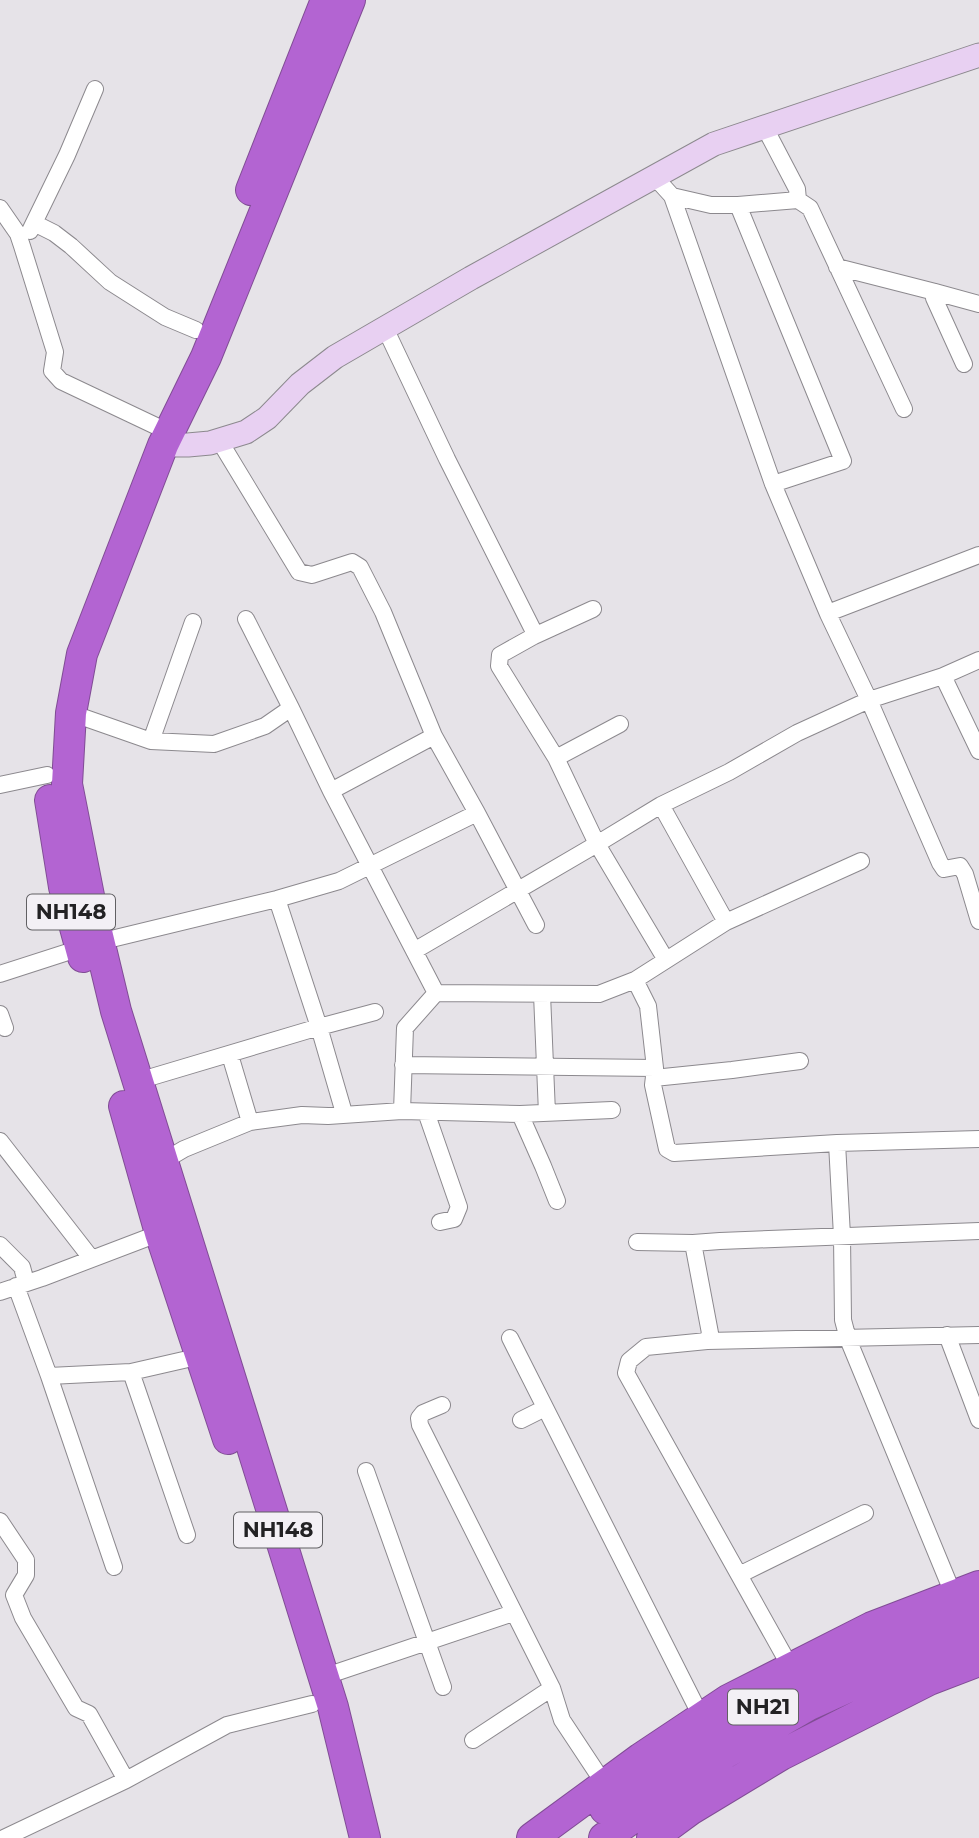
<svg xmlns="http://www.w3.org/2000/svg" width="979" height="1838" font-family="Montserrat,sans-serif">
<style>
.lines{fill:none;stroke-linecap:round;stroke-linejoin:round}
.street-casing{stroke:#8c898e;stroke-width:18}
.secondary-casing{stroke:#8c898e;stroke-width:25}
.highway-casing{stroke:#814d95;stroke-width:32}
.street{stroke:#fff;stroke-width:16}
.secondary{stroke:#e8d0f2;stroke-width:23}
.highway{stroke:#b364d2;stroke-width:30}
.labels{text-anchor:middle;stroke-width:7;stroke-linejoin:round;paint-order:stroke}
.shield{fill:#f3f0f5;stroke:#616063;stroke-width:2}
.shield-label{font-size:21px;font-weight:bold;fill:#232224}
</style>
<rect width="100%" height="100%" fill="#e6e3e8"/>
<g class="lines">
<g class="street-casing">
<path id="street" d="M653,178L662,185L672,196L773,484L828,614L869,700L940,863L944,869L960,866L965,874L979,921
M672,196L711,205H738L798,200L797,189L764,126
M798,200L810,208L904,409
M738,205L843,461L773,484
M0,208L18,234L22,246L55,352L52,371L61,381L158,427
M34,223L54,233L71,246L110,282L165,317L196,330
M30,231L67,155L95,89
M837,267L935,292
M385,328L447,459L533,630L534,636L500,655L499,666L556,758L597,844L666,960
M964,364L934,298L935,292L979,304
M219,440L299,572L312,575L352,562L360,567L383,612L434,736L477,813L536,925
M828,613L979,555
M246,619L291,708L331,791L436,993L405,1028L402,1111
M534,636L593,609
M943,676L979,751
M71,713L151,741L214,744L265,726L291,708
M151,741L193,622
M556,758L620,724
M0,785L47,775
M331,791L434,736
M661,805L726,922
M277,899L319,1027L344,1113
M414,951L597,844L661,805L729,772L797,733L869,700L943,676L979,660
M0,974L99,942L277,899L339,881L477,813
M635,980L648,1006L655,1068L653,1085L667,1149L674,1153L837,1143L842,1236L843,1320L848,1339L954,1596
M436,993L599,994L635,980L726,922L861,861
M542,994L547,1113
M0,1014L5,1028
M230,1055L250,1122
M403,1065L655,1068
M654,1078L732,1070L800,1061
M138,1081L319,1027L375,1012
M426,1112L459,1207L454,1219L440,1222
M520,1114L543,1166L557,1201
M0,1141L91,1258
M837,1143L979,1139
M162,1162L184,1149L250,1122L302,1115L328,1116L402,1111L520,1114L612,1110
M637,1242L693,1243L710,1333L707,1341
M693,1243L720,1241L979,1231
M0,1245L22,1267L26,1282
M16,1286L49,1376L114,1567
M0,1292L42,1278L160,1233
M947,1335L979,1420
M510,1338L702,1718
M131,1372L187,1535
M49,1376L131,1372L201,1356
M442,1405L423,1413L419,1418L420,1425L552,1688L562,1720L605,1785
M521,1420L545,1408
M366,1471L443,1687
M0,1521L26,1560V1575L14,1595L23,1618L76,1708L89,1714L126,1780
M739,1575L865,1513
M791,1668L626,1373L629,1361L646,1347L707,1341L979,1335
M323,1677L513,1613
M473,1740L552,1688
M4,1838L126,1780L227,1725L312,1704"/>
</g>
<g class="secondary-casing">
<path id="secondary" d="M163,445H188L210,443L246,432L267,418L300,384L335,357L471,278L714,144L979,55"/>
</g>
<g class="highway-casing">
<path id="highway" d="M350,0L206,357L163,445L82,654L71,713L67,784L92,911L116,1011L333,1707L365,1838
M251,190L326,0
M50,800L64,887L83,957
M124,1106L160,1233L228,1439
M605,1809L715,1734L790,1692L874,1652L979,1608
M532,1838L641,1758L728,1700L872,1627L979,1586
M604,1838L726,1753L809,1705L877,1674L979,1633
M652,1838L690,1810L781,1755L929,1680L979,1661"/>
</g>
<use href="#street" class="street"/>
<use href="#secondary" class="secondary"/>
<use href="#highway" class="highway"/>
</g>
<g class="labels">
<g class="shield">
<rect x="27" y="894.5" width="88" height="35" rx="5"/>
<rect x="234" y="1512.5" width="88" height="35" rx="5"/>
<rect x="728" y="1689.5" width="70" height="35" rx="5"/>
</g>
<g class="shield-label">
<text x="71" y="919">NH148</text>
<text x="278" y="1537">NH148</text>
<text x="763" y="1714">NH21</text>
</g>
</g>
</svg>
